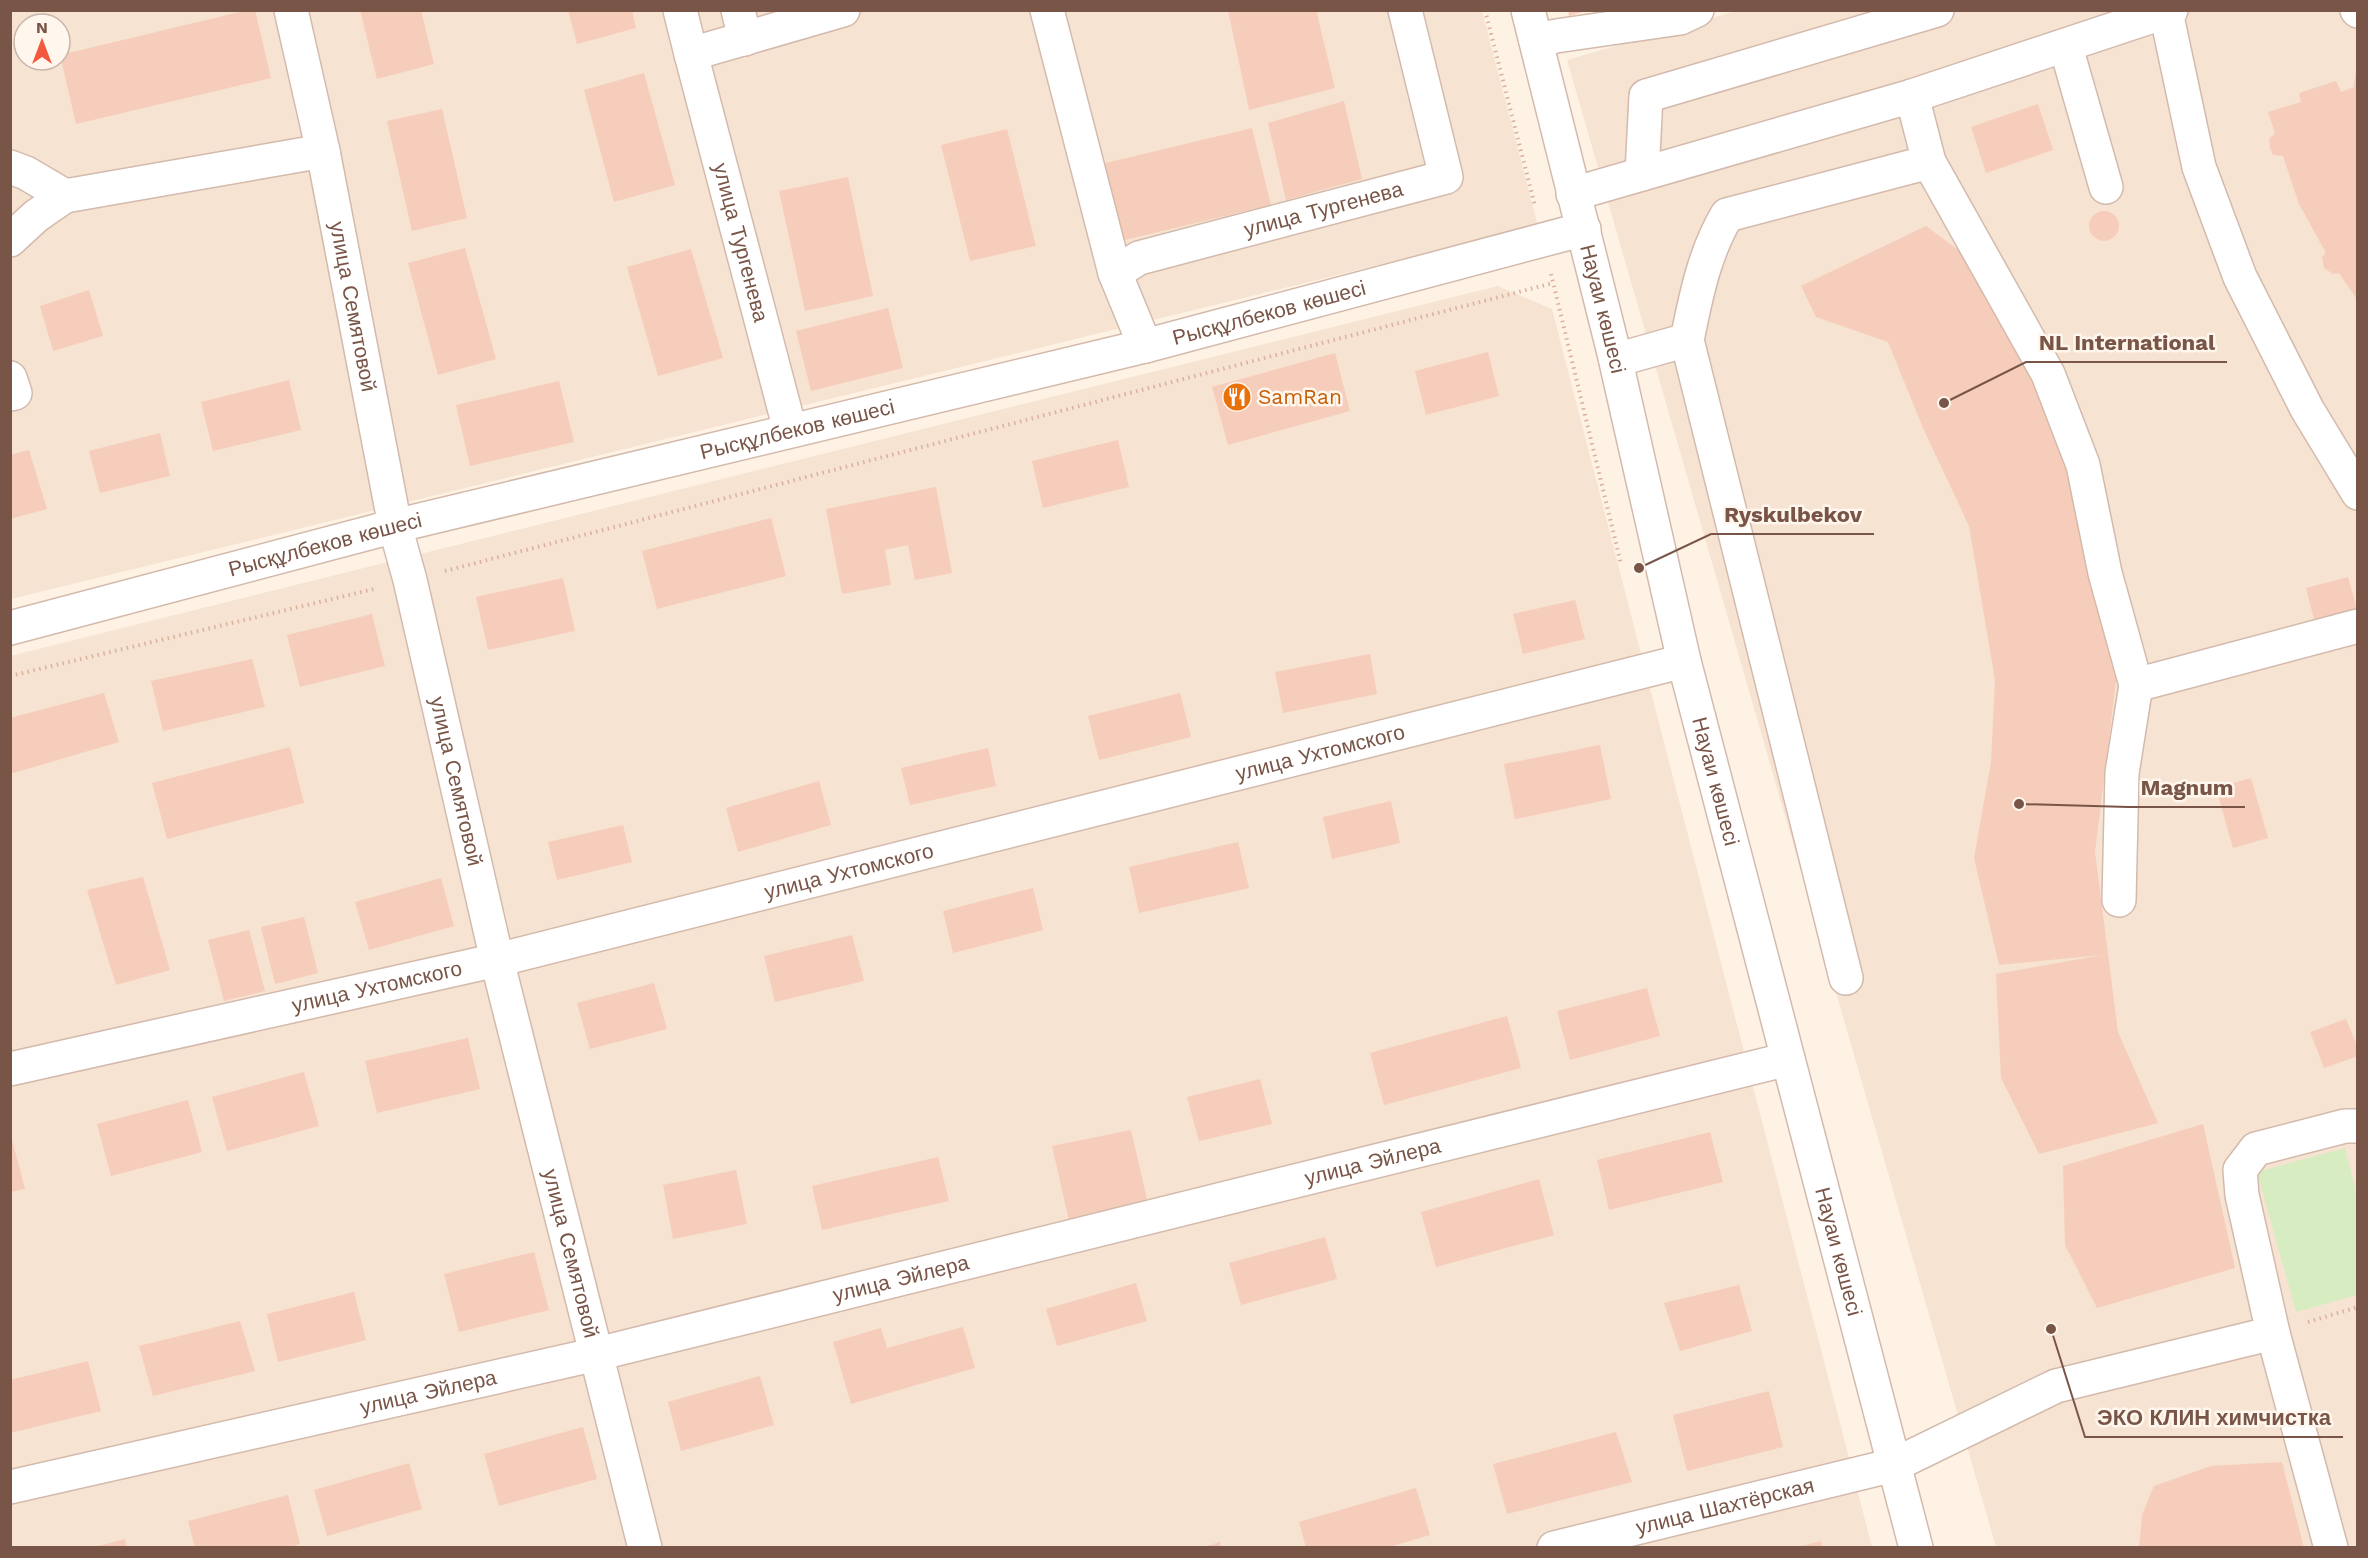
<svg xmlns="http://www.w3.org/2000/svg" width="2368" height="1558" font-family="'Work Sans',sans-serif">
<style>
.residential{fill:#f6e3d2;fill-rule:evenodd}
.green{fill:#d7edc1}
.building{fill:#f6cdba}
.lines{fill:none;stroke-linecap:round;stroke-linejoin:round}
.minor-casing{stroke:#d3baac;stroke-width:36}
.path{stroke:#dbb09c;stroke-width:4;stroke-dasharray:1.5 4.5;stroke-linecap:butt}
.minor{stroke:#fff;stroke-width:33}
.labels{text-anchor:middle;stroke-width:5;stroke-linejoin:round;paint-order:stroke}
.street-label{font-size:21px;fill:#795547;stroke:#fff6ed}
.food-label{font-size:21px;fill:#c56008;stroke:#fff6ed;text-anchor:start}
.leader{fill:none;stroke:#795547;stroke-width:2}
.callout-dot{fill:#795547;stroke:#fff6ed;stroke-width:2}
.callout-label{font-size:22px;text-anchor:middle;font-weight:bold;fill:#795547;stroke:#fff6ed;stroke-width:5;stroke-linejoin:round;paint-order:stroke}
</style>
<rect width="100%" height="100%" fill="#fef2e4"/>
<path class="residential" d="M10,11H1482L1538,226L11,599ZM24,24H60V60H24Z
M1736,11H2357V1547H1996L1567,60Z
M1498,286L1552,309L1872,1547H11L10,656Z"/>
<path class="green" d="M2345,1148L2357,1195V1295L2296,1312L2257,1172Z"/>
<path class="building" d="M248,10H255L271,78L76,124L60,55Z
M360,10H421L434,64L377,79Z
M568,10H632L636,28L577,44Z
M1228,10H1316L1335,88L1249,110Z
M1568,10H1586V11L1569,16Z
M2356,70H2358V301L2339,273L2333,274L2324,268L2322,257L2326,253L2299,204L2283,156L2273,155L2270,148L2269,139L2275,133L2268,112L2301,102L2299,93L2336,81L2341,92L2354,87Z
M644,73L675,185L614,202L584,90Z
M1344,101L1362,179L1286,200L1268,123Z
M2038,104L2053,150L1986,173L1971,127Z
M442,109L467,218L412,231L387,121Z
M1252,128L1271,205L1108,244L1089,167Z
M1007,129L1036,246L970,261L941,145Z
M848,177L873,296L805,311L779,191Z
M2089 226a15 15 0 1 1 30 0a15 15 0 1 1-30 0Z
M1926,226L1993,276L2069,438L2118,665L2095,852L2118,1032L2158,1123L2039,1154L2001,1078L1996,974L2102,955L1999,965L1974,858L1991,762L1995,680L1969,526L1923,428L1888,342L1816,317L1801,286Z
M465,248L496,359L438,375L408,263Z
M691,249L723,358L658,376L627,267Z
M89,290L103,336L53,351L40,306Z
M888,308L903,368L811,391L796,331Z
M1488,352L1499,396L1426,415L1415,371Z
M1335,353L1350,411L1228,445L1212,387Z
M289,380L301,430L213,451L201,402Z
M559,381L574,442L470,466L456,405Z
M160,433L170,476L100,493L89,451Z
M1118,440L1129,487L1043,508L1032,461Z
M29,450L47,509L10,519V455Z
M936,487L952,573L915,580L908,545L885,550L891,585L842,594L826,509Z
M771,518L786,576L657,609L642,551Z
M2348,577L2358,613L2318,635L2306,588Z
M563,578L575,631L488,650L476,597Z
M1575,600L1585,639L1523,654L1513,614Z
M372,614L385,666L300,687L287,635Z
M1370,654L1377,694L1283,713L1275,672Z
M252,659L265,707L163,731L151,681Z
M104,693L119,742L10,774V718Z
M1180,693L1191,737L1099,760L1088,716Z
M1600,745L1611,799L1515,819L1504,764Z
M290,747L304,803L167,839L152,783Z
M988,748L996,786L910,805L901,768Z
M2251,778L2268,838L2233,848L2216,788Z
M819,781L831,825L738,852L726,808Z
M1391,801L1400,843L1332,859L1323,817Z
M623,825L632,862L557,880L548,842Z
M1238,842L1249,888L1139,913L1129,867Z
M143,877L170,970L116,985L87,890Z
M441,878L454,926L369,950L355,902Z
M1033,888L1043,930L953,953L943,911Z
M304,917L318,973L275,984L261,927Z
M249,930L265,991L224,1001L208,940Z
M852,935L864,981L775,1002L764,956Z
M654,983L667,1029L590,1049L577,1003Z
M1647,988L1660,1036L1570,1060L1557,1011Z
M1507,1016L1521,1068L1384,1105L1370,1053Z
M2346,1019L2358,1048V1056L2324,1068L2310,1032Z
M468,1038L480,1089L377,1113L365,1061Z
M304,1072L319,1126L227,1151L212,1097Z
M1260,1079L1272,1124L1199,1141L1187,1097Z
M188,1100L202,1152L111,1176L97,1124Z
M2203,1124L2235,1268L2097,1308L2065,1245L2063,1166Z
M1131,1130L1149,1208L1070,1225L1052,1146Z
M1710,1132L1723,1182L1609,1210L1597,1160Z
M11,1136L25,1189L10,1192V1137Z
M938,1157L949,1201L822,1230L812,1186Z
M736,1170L747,1224L673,1239L663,1185Z
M1539,1179L1554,1235L1436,1267L1421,1212Z
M1325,1237L1337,1279L1241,1305L1229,1263Z
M534,1252L549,1310L459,1332L444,1274Z
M1136,1283L1147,1321L1057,1346L1046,1309Z
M1739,1285L1752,1331L1680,1351L1664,1303Z
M354,1292L366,1340L278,1362L267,1314Z
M240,1321L255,1371L153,1396L139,1346Z
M963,1327L975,1368L851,1404L833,1342L881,1328L887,1348Z
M88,1361L101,1411L10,1433V1380Z
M760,1376L774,1425L681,1451L668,1402Z
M1769,1391L1783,1447L1687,1471L1673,1415Z
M583,1427L597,1479L499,1506L484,1454Z
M1616,1432L1632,1482L1507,1514L1493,1464Z
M2282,1462L2304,1548H2139L2142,1515L2154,1486L2211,1466Z
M409,1463L422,1509L327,1536L314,1490Z
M1416,1488L1430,1535L1386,1548H1306L1299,1522Z
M288,1495L300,1544L287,1548H195L188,1521Z
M125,1539L127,1548H95V1547Z
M1821,1541L1822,1548H1798V1547Z
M1220,1542L1221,1548H1203V1547Z"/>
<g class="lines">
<g class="minor-casing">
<g id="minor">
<path id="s1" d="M291,10L323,151L395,526L410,580L497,960L645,1548"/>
<path d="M680,10L691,54L843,10"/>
<path d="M738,10L745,39"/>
<path d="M1047,10L1115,273"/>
<path id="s2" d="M1528,10L1614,353L1684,661L1916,1548"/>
<path d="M2357,10L2358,11"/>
<path d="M2166,12L2199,167L2240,277L2307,409L2358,493"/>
<path d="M1536,41L1556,36L1680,18L1697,10"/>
<path d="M2066,47L2106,187"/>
<path id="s3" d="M691,54L790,430"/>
<path d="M1912,96L1929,162"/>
<path d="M10,167L26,173L65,196L323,151"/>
<path d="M1642,174L1646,96L1937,10"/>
<path d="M1573,194L1912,96L2171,10"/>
<path d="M10,240L36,216L65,196"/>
<path d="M1687,340C1696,296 1704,254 1727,215L1929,162L2048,374L2083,465L2105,573L2136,685L2122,773L2119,900"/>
<path id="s4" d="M1145,346L1115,273L1139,258L1446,177L1405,10"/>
<path d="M1616,360L1687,340L1846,978"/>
<path d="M10,378L15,393L10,394"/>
<path id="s5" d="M10,628L395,526L1145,346L1584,229"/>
<path d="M2136,685L2358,626"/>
<path id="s6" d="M10,1069L497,960L1684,661"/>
<path id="s7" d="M10,1487L597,1354L1788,1059"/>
<path id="s8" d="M1554,1548L1894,1465L2056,1386L2273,1333"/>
<path d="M2331,1548L2273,1333L2242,1195L2240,1170L2256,1149L2345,1126H2358"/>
</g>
</g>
<path class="path" d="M1485,10L1535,206
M1551,274L1621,564
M445,571L1553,283
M10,676L374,589
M2308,1322L2358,1307"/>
<use href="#minor" class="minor"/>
</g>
<defs>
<g id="restaurant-disc" transform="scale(1.5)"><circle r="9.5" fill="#e8710a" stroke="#fff6ed"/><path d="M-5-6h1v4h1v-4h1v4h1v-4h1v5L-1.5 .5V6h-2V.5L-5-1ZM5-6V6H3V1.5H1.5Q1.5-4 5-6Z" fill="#fff"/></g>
</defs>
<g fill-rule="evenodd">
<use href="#restaurant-disc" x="1237" y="397"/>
</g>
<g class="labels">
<g class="street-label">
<text dy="7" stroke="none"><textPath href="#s4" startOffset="298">улица Тургенева</textPath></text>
<text dy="7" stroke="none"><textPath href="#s3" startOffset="195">улица Тургенева</textPath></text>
<text dy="7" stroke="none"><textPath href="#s1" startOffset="303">улица Семятовой</textPath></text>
<text dy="7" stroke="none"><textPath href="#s2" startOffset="308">Науаи көшесі</textPath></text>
<text dy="7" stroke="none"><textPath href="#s5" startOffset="1298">Рысқұлбеков көшесі</textPath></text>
<text dy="7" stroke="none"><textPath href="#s5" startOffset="812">Рысқұлбеков көшесі</textPath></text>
<text dy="7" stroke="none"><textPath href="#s5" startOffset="326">Рысқұлбеков көшесі</textPath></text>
<text dy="7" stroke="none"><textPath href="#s6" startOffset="1348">улица Ухтомского</textPath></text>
<text dy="7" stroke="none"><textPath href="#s2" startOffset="794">Науаи көшесі</textPath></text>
<text dy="7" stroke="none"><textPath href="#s1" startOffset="789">улица Семятовой</textPath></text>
<text dy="7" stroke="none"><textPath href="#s6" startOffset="862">улица Ухтомского</textPath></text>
<text dy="7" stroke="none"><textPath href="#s6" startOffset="376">улица Ухтомского</textPath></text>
<text dy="7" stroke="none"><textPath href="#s7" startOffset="1401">улица Эйлера</textPath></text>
<text dy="7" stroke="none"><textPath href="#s2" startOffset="1280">Науаи көшесі</textPath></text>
<text dy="7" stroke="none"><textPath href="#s1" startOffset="1275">улица Семятовой</textPath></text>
<text dy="7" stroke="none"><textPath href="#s7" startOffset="915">улица Эйлера</textPath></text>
<text dy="7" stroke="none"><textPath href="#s7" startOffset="429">улица Эйлера</textPath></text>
<text dy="7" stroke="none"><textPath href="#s8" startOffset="176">улица Шахтёрская</textPath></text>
</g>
<g class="food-label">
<text x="1258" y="404">SamRan</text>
</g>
</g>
<path class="leader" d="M1944 403L2026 362H2227M1639 568L1711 534H1874M2019 804L2128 807H2245M2051 1329L2085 1437H2343"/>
<g class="callout-dot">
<circle cx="1944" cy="403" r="6"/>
<circle cx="1639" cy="568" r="6"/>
<circle cx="2019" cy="804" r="6"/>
<circle cx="2051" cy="1329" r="6"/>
</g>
<g class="callout-label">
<text x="2127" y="350">NL International</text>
<text x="1793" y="522">Ryskulbekov</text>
<text x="2187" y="795">Magnum</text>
<text x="2214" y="1425">ЭКО КЛИН химчистка</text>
</g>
<rect width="2368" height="1558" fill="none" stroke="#795547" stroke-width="24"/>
<g transform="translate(42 42)"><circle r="28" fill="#fff6ed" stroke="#c9b6ab" stroke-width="1.5"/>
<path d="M0-4.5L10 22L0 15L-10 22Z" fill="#f25940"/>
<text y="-9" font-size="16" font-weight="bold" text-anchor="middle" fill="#795547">N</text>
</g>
</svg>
